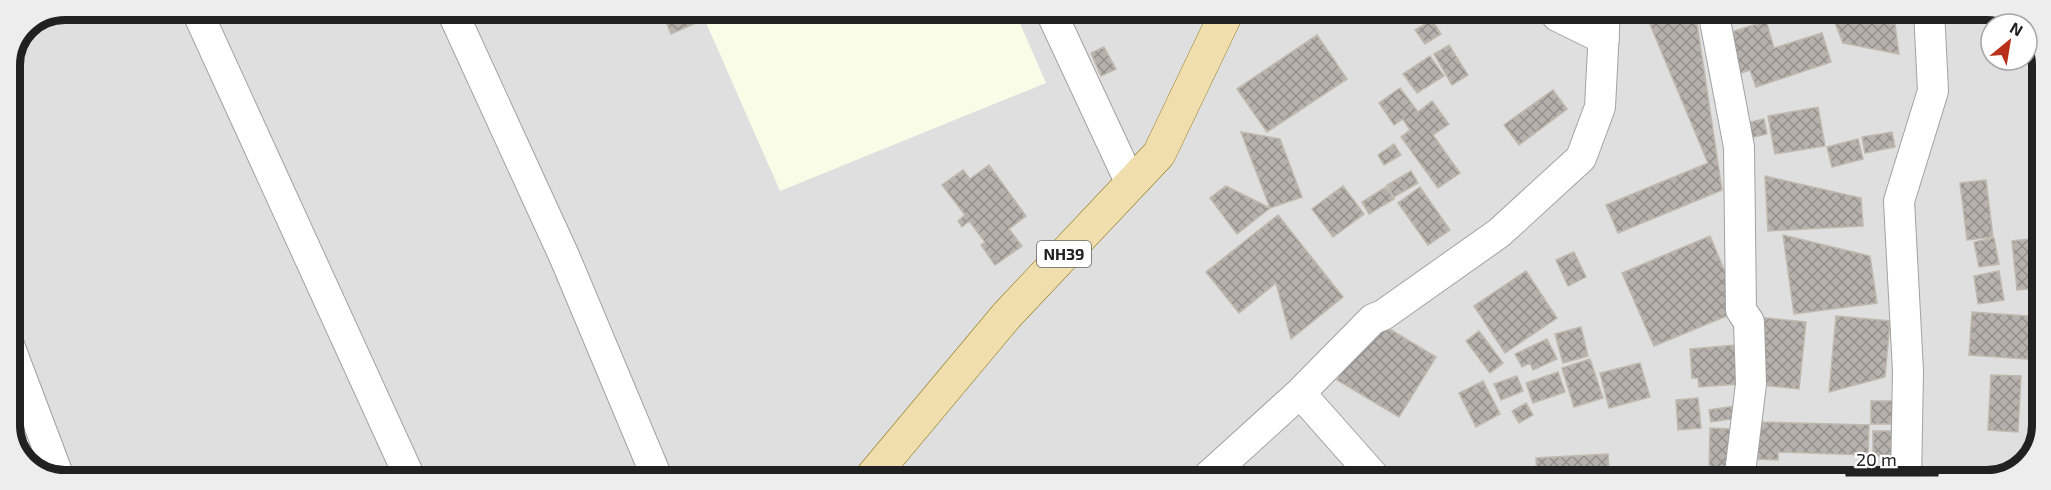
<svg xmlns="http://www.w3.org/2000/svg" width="2051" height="490" font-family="'Exo 2',sans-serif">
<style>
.residential{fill:#dfdfdf}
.education{fill:#f9fce7}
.building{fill:url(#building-cross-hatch);stroke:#c0b9ad;stroke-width:1.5}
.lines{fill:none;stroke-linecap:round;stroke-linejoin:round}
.street-casing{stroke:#a2a2a2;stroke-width:32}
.primary-casing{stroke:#8b7513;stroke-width:34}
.street{stroke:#fff;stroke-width:30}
.primary{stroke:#f1deae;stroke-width:33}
.labels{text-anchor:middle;stroke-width:5;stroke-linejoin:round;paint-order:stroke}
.shield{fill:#fff;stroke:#646464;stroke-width:1.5}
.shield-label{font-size:16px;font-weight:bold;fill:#212121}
.rim{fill:none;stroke:#212121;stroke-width:8}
</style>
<defs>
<pattern id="building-cross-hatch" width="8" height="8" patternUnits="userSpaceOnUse" patternTransform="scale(1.5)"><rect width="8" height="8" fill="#b6b1ac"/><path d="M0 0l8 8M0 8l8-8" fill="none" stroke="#94908c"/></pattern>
</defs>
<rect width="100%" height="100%" fill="#f0efe9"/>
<path class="residential" d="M65,9L1998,10L2022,24H1991V60H2027V27L2042,58L2041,437L2023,467L1987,481L58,480L9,363V64L26,25Z"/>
<path class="education" d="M700,9L1014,10L1046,83L780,191Z"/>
<path class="building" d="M661,9H689L696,23L671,34Z
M1644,10H1695L1722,190L1618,233L1606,205L1708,163Z
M1830,10H1893L1899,54L1843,43Z
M1432,20L1441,34L1425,44L1415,30Z
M1766,21L1774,48L1822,33L1831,62L1756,87L1750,70L1738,74L1725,34Z
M1317,35L1347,79L1267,132L1237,89Z
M1449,45L1468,75L1452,85L1434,54Z
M1104,47L1116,69L1101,76L1091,53Z
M1430,56L1444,76L1417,93L1403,74Z
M1400,88L1418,112L1432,101L1449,124L1433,135L1460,173L1438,188L1401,137L1410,130L1403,119L1394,125L1379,103Z
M1553,90L1567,109L1519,145L1504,125Z
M1818,107L1825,146L1775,154L1768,116Z
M1764,119L1767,134L1741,140L1738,125Z
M1241,132L1280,139L1302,197L1270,208Z
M1892,132L1895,147L1865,153L1862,137Z
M1858,139L1863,159L1832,167L1827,147Z
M1394,144L1401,155L1384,165L1378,155Z
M989,165L1026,216L1009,229L1022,246L995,265L981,245L985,242L969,221L962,227L958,221L965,215L942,185L963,170L970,179Z
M1411,171L1418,183L1394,197L1387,185Z
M1765,176L1861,198L1863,226L1768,231Z
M1986,180L1993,237L1967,240L1960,183Z
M1226,186L1270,208L1237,234L1210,198Z
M1343,186L1364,214L1333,237L1312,209Z
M1386,187L1394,199L1369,214L1362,202Z
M1420,187L1450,230L1428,245L1398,203Z
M1278,215L1343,297L1291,339L1276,283L1239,313L1206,272Z
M1783,235L1870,256L1877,303L1794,314Z
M1710,236L1741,310L1654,346L1622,273Z
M1994,238L1999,264L1979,267L1974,242Z
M2041,238V288L2017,290L2012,241Z
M1574,252L1586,277L1568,286L1556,260Z
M1526,271L1557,318L1505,353L1474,306Z
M1999,271L2004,300L1978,304L1974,276Z
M1972,312L2041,317V360L1969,355Z
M1836,316L1890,321L1885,377L1829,392Z
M1757,317L1806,322L1799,389L1751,384Z
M1373,319L1436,357L1399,417L1337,380Z
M1581,327L1588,356L1563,363L1555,334Z
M1479,331L1503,363L1490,373L1466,341Z
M1547,339L1557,359L1533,370L1530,363L1522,367L1515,354Z
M1735,345L1739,384L1699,387L1698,378H1692L1690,349Z
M1590,359L1603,398L1574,407L1562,368Z
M1640,363L1650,397L1609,408L1600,373Z
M1558,372L1565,392L1533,403L1526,383Z
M1991,375L2021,376L2018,432L1988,430Z
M1517,376L1523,391L1501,400L1494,384Z
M1483,381L1500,414L1476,427L1459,393Z
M1698,398L1701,428L1678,430L1676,400Z
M1871,401H1897V424H1871Z
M1526,403L1533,415L1519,423L1512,411Z
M1735,406L1737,418L1711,422L1709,410Z
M1758,422L1869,425L1868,455L1778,452V460L1757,459Z
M1710,428L1732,429V472H1709Z
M1873,431H1896V456H1873Z
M1608,454L1610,481H1537L1536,458Z
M1963,469L1989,480L1958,481Z
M944,472L953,480H935Z
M1767,477V481H1748V478Z"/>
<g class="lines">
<g class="street-casing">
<path id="street" d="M196,9L411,480
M451,9L565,258L658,480
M1050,10L1131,184
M1553,10L1557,16L1604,39
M1713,10L1739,147L1741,310L1749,322L1751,384L1739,481
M9,345L60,480
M1300,393L1378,481
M1203,481L1300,393L1373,319L1383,315L1499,233L1581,158L1600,107L1605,10
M1906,481L1908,371L1899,201L1933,91L1929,10"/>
</g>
<g class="primary-casing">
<path id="primary" d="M869,480L1007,315L1159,154L1228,10"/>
</g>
<use href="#street" class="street"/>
<use href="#primary" class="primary"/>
</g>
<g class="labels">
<rect class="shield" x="1037" y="241" width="54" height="26" rx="4.5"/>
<g class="shield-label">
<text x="1064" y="260">NH39</text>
</g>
</g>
<path d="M0 0H2051V490H0ZM65 20H1987A45 45 0 0 1 2032 65V425A45 45 0 0 1 1987 470H65A45 45 0 0 1 20 425V65A45 45 0 0 1 65 20Z" fill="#ededed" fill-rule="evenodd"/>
<path class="rim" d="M65 20H1987A45 45 0 0 1 2032 65V425A45 45 0 0 1 1987 470H65A45 45 0 0 1 20 425V65A45 45 0 0 1 65 20Z"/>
<g transform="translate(2009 42) rotate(30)"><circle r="28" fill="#ffffff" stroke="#a6a6a6" stroke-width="1.5"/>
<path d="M0-4.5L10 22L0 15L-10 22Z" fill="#b9311a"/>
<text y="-9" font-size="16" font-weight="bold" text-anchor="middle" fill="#212121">N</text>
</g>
<path d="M1847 466v9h90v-9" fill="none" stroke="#212121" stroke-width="3"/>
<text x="1856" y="466" font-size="18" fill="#212121" stroke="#ffffff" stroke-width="4.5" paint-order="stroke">20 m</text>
</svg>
